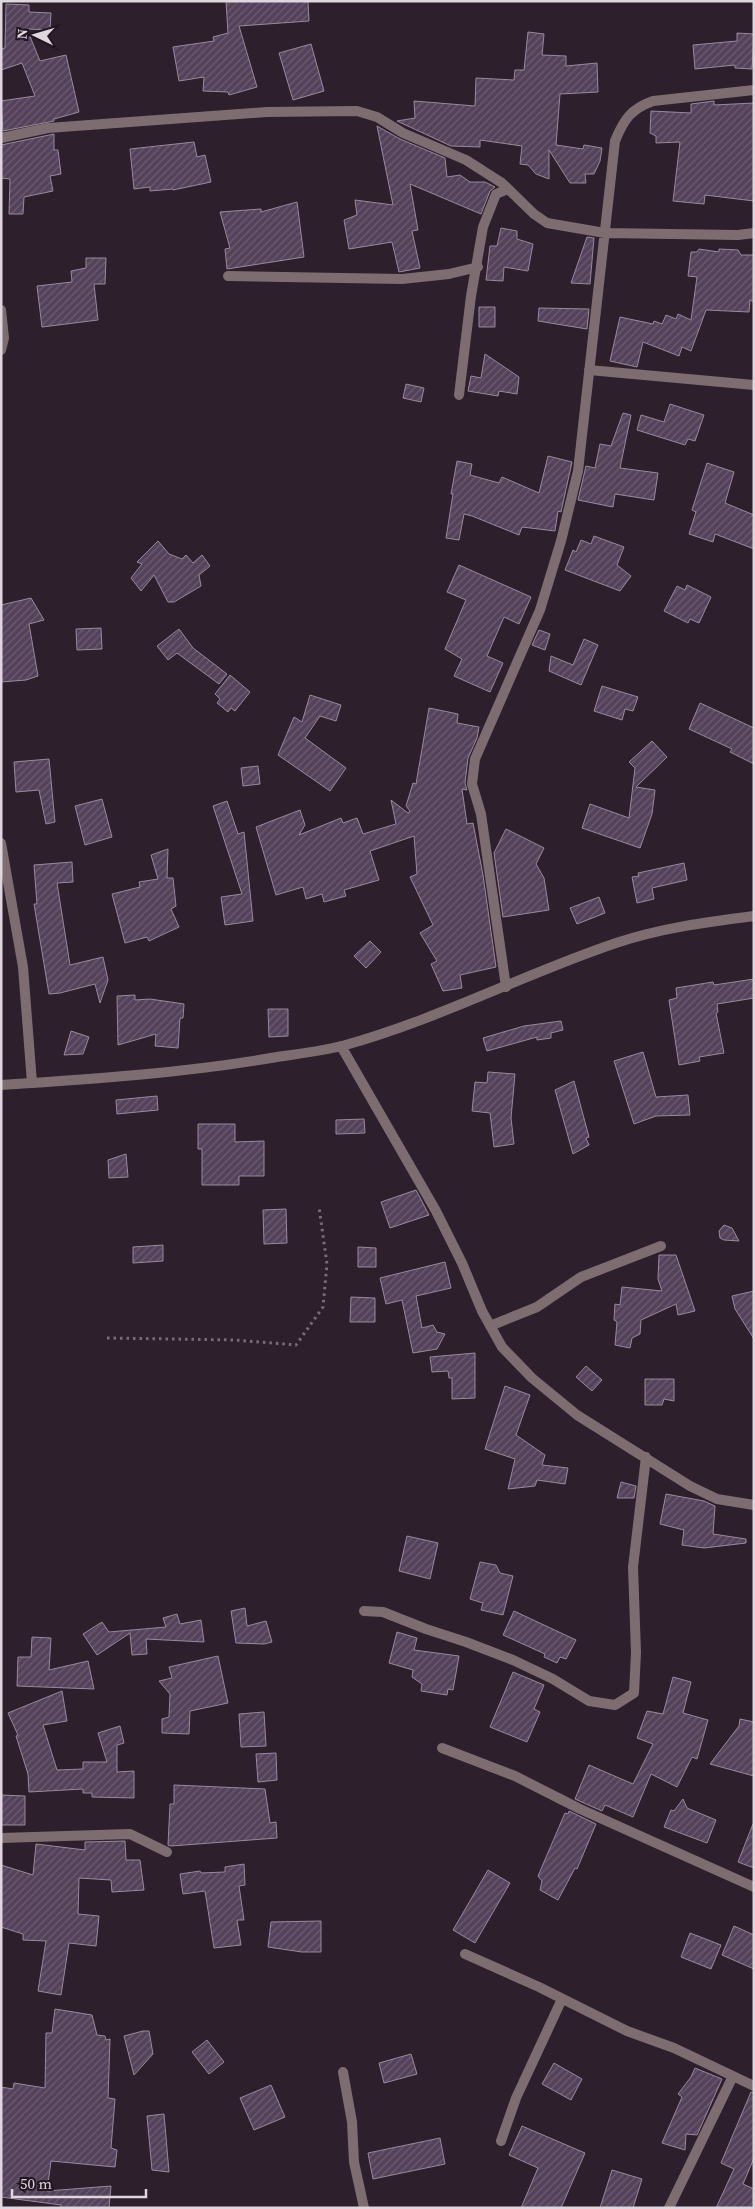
<svg xmlns="http://www.w3.org/2000/svg" width="755" height="2209" font-family="'Source Serif 4',serif">
<style>
.building{fill:url(#building-hatch);stroke:#988a9d}
.lines{fill:none;stroke-linecap:round;stroke-linejoin:round}
.path{stroke:#796e78;stroke-width:3;stroke-dasharray:2.5 4;stroke-linecap:butt}
.minor{stroke:#7d6d70;stroke-width:10}
.tertiary{stroke:#7d6d70;stroke-width:10}
</style>
<defs>
<pattern id="building-hatch" width="6" height="6" patternUnits="userSpaceOnUse" patternTransform="scale(1.25)"><rect width="6" height="6" fill="#54415a"/><path d="M-1 1l2-2M0 6l6-6M5 7l2-2" fill="none" stroke="#6c5c71"/></pattern>
</defs>
<rect width="100%" height="100%" fill="#2d1f2c"/>
<path class="building" d="M226,1H308L309,21L239,26L257,87L229,95L228,92L203,91L204,77L179,81L173,47L214,41L213,37L228,33Z
M6,4L29,5V12L51,13L50,30L27,29L40,61L66,55L79,112L54,119V121L3,131L1,101L35,96L22,63L1,70V49L5,48Z
M528,32L544,34L542,55L566,56V66L597,63L598,92L560,94L556,145L583,149L584,145L602,148L600,161L594,174H585L586,183H570L549,150V179L536,174L528,165L520,164L522,146L480,140V147L451,146L397,121L415,118L414,101L475,106L476,78L514,80L515,70H524Z
M737,33L754,34L752,69L735,68V65L695,69L693,45L737,41Z
M311,44L324,91L293,100L279,53Z
M714,101V105L754,103V201L705,195L704,204L673,201L680,142L656,143V136L650,133L651,111L691,113V104Z
M377,126L400,139L445,158L447,177L460,175L470,182H485L495,187L490,191L481,214L410,184L418,230L412,231L420,268L399,272L392,242L349,249L344,220L357,215L355,200L393,205Z
M54,134V150H58L61,174L50,176L53,191L24,197L23,214H9L10,179L1,178V145Z
M194,142L197,157L205,155L211,182L173,190V189L150,191V187L134,189L130,149Z
M297,202L304,257L227,269L225,249L230,248L220,212L261,209V212Z
M501,228L517,231V239L533,244L528,271L504,267L503,281L486,280L490,246H497Z
M587,237L594,238L590,284L571,283Z
M699,249L719,252V249L738,250L741,255H754V302L750,300L749,312L706,310L691,351L682,347L679,356L643,342L637,367L610,361L620,317L653,324L654,321L662,324L666,315L676,319L678,314L691,320L697,277L688,276L691,252H697Z
M86,258H106L105,284H94L98,320L42,327L37,286L72,282L71,271L86,268Z
M479,307H495V327H479Z
M539,308L589,309L587,329L538,321Z
M485,354L519,377L517,394L499,391L498,396L468,391L471,376L481,378Z
M406,384L424,388L421,402L403,398Z
M670,404L704,415L695,441L688,439L685,445L637,430L641,415L664,422Z
M623,413L631,415L620,468L658,473L654,500L615,494L613,507L578,500L586,466L595,468L600,444L611,446Z
M548,456L572,462L561,512L558,511L555,531L522,527L519,535L472,516L464,514L459,540L446,538L453,494H451L457,461L472,464L470,475L499,483L502,477L539,493Z
M707,463L734,472L725,503L754,515V549L715,534L713,542L689,534L696,512L692,510Z
M594,536L624,547L617,565L631,576L620,591L565,570L573,550L576,552L581,540L591,544Z
M158,541L169,554L182,559L186,555L193,563L202,555L210,566L199,575L201,586L174,602H168L154,575L141,591L131,578L142,564L137,562Z
M459,565L531,597L519,624L504,617L487,656L503,663L490,692L454,676L462,659L445,649L466,600L447,592Z
M687,585L711,597L699,623L690,619L688,623L664,611L677,586L685,590Z
M31,598L44,620L29,624L38,676L26,680L1,682V605Z
M101,628L102,649L77,650L76,629Z
M179,629L193,648L227,674L219,684L177,653L168,660L157,646Z
M539,630L550,634L545,650L532,645Z
M584,639L598,645L581,685L549,671L551,656L573,665Z
M230,675L250,692L235,711L231,708L228,712L217,703L220,699L215,694Z
M602,686L638,697L633,711L625,709L622,720L594,711Z
M310,695L341,705L336,721L320,716L305,738L346,768L330,791L278,755L294,717L302,722Z
M700,703L754,728V764L730,752L732,749L689,729Z
M429,708L458,714L457,723L479,727L477,738L468,758L465,783L467,790L462,789L467,824L473,823L483,875L496,967L460,975L462,988L443,991L431,964L437,961L420,933L433,925L410,877L417,874L414,836L370,851L379,880L344,890L346,896L324,902L322,894L306,899L303,887L276,895L256,827L300,810L305,825L299,835L341,818L343,823L357,818L363,834L396,824L391,800L408,813L410,811L406,806L413,783L416,784Z
M652,741L667,757L636,787L655,790L652,814L640,848L582,828L590,804L629,818L635,768L629,762Z
M49,759L55,822L46,824L39,790L16,792L14,762Z
M258,766L260,784L243,786L241,768Z
M102,799L112,837L85,845L75,806Z
M227,801L238,834L244,832L253,921L225,925L221,897L242,894L213,806Z
M506,829L544,848L536,864L544,878L549,910L503,917L494,853Z
M168,849L167,878H173L176,906L171,909L179,927L149,941L147,937L125,943L112,894L140,887L139,882L158,879L151,855Z
M72,862L73,882L57,883L70,965L103,957L108,980L100,1003L95,984L60,993L49,994L34,904H37L34,865Z
M684,863L687,880L652,888L654,899L637,903L632,877L639,876L638,873Z
M599,897L605,913L577,924L570,908Z
M370,941L381,952L366,968L354,956Z
M754,979V998L717,1004L718,1012L716,1013L724,1053L699,1057L700,1061L679,1065L669,1000L677,998L676,988L713,982L714,985Z
M135,995V1000L150,999L184,1004L183,1018H180L178,1048L155,1046L156,1034L118,1045L117,996Z
M268,1009H288V1036L269,1037Z
M561,1021L563,1030L551,1033V1038L537,1040V1037L487,1051L483,1038L524,1026Z
M71,1031L89,1037L83,1054L64,1055Z
M643,1052L656,1097L688,1095L690,1115L656,1116L634,1124L614,1061Z
M488,1072L515,1074L511,1118L514,1144L494,1147L490,1113L472,1111L475,1082L487,1083Z
M574,1081L589,1137L586,1138L589,1145L573,1154L555,1090Z
M157,1096L158,1110L117,1114L116,1100Z
M364,1119L365,1133L336,1134V1120Z
M198,1124H235V1142L264,1141V1176H239V1185H202V1149H198Z
M126,1154L128,1177L109,1178L108,1160Z
M416,1190L429,1215L390,1228L381,1202Z
M286,1209L287,1243L264,1244L263,1210Z
M724,1225L732,1228L739,1241L724,1240L720,1238L719,1231Z
M163,1245V1261L133,1263V1247Z
M358,1247L376,1248V1267H358Z
M659,1255H676L695,1311L678,1315L676,1304L641,1320L640,1334L632,1338L630,1348L615,1345L617,1322L614,1320L615,1304L620,1305L622,1287L662,1291L658,1279Z
M445,1262L451,1288L416,1296L422,1328L433,1325L437,1332L445,1334L437,1349L413,1353L402,1300L386,1304L380,1278Z
M754,1291V1339L735,1309L732,1296Z
M351,1297L375,1298V1322H350Z
M475,1353V1398L452,1399V1378H449L448,1371L432,1372L430,1357Z
M586,1366L602,1380L592,1391L576,1377Z
M645,1379H674V1401L664,1399L662,1405H645Z
M505,1386L530,1395L516,1435L545,1455L542,1465L568,1468L565,1484L537,1480L535,1486L508,1489L515,1459L485,1449Z
M621,1482L636,1486L634,1498H617Z
M666,1494L704,1501L715,1506L713,1534L746,1539V1543L704,1548L682,1545L684,1530L660,1524Z
M407,1536L438,1543L430,1579L399,1571Z
M480,1562L496,1565L500,1573L513,1576L503,1615L481,1610L483,1603L470,1599Z
M245,1608L247,1626L266,1621L272,1642L264,1644L236,1643L231,1611Z
M514,1611L576,1640L566,1659L560,1657L557,1663L544,1657L545,1654L503,1635Z
M177,1614L180,1624L201,1620L204,1642L146,1639L147,1654L132,1655L130,1633L97,1655L83,1634L102,1622L109,1632L166,1627L163,1618Z
M397,1632L417,1638L414,1650L459,1656L453,1690L448,1689L447,1695L421,1691L422,1684L412,1677L413,1670L389,1663Z
M32,1637L51,1638L49,1670L88,1661L94,1689L17,1686L18,1657H31Z
M218,1656L228,1703L190,1711L189,1734L162,1733V1719L169,1717L170,1694L159,1681L172,1678L169,1667Z
M513,1672L544,1685L534,1709L540,1712L527,1742L490,1727Z
M673,1677L691,1682L683,1713L708,1720L697,1759L692,1757L677,1787L651,1774L633,1817L605,1805L602,1811L575,1799L589,1765L633,1784L653,1744L637,1738L647,1711L663,1714Z
M62,1691L67,1721L43,1725L57,1770L83,1769V1762H107L98,1733L120,1726L124,1743L117,1745V1772L134,1771V1798L92,1797V1793H83V1789L29,1792L28,1774L16,1736L18,1735L8,1713Z
M264,1712L266,1746L241,1747L239,1714Z
M740,1719L754,1722V1776L710,1764L739,1726Z
M276,1753L277,1780L258,1782L256,1754Z
M174,1785L265,1789L270,1823L276,1822L277,1838L171,1846L168,1845L170,1804H174Z
M1,1795L25,1796V1825H1Z
M683,1799L687,1808L716,1820L707,1843L664,1827L671,1810L674,1811Z
M569,1811L596,1824L577,1869L575,1868L558,1900L540,1890L542,1881L538,1876L565,1813L568,1814Z
M753,1824H754V1868L738,1862Z
M125,1841L126,1860H140L144,1890L112,1892L111,1880L79,1878L78,1914L99,1916L96,1946L69,1943L61,1995L38,1991L46,1941L23,1940V1934L1,1927V1865L33,1875L36,1844L85,1850V1842Z
M244,1864L245,1885L239,1886L244,1920H237L241,1945L214,1948L205,1891L183,1894L180,1874L200,1871L201,1873L225,1872V1867Z
M488,1870L510,1883L475,1943L453,1930Z
M321,1921V1952H302L268,1947L271,1922Z
M734,1926L754,1935V1969L722,1955Z
M690,1933L721,1945L711,1969L681,1957Z
M55,2009L92,2015L97,2035L105,2036L106,2040L110,2039L108,2098L115,2099L111,2148L117,2150L115,2167L51,2161L47,2191L111,2186L109,2208H61V2205L1,2197V2087L13,2089L14,2083L45,2088L46,2033H52Z
M143,2031H149L153,2054L134,2075L124,2036Z
M207,2040L224,2062L209,2074L192,2052Z
M411,2054L417,2074L384,2083L379,2063Z
M554,2063L582,2079L571,2100L542,2084Z
M695,2068L722,2079L697,2135L686,2134L685,2150L662,2143L682,2097L678,2094L691,2077Z
M271,2085L285,2117L254,2130L240,2098Z
M751,2092L754,2093V2158L743,2184L754,2189V2208H716L734,2169L721,2163Z
M164,2114L169,2172L152,2170L147,2116Z
M522,2126L585,2153L561,2208H521L538,2168L509,2155Z
M440,2138L445,2164L373,2179L368,2153Z
M612,2170L642,2179L633,2208H600Z"/>
<g class="lines">
<path class="path" d="M107,1338L235,1340L296,1345L323,1307L327,1264L319,1207"/>
<path class="minor" d="M1,138L48,128L267,112L357,111L377,117L403,133L466,160L502,183L534,214L547,223L605,233L738,235L754,233
M228,276L402,279L449,274L478,267
M1,310L4,338L1,350
M589,370L754,385
M459,395L471,296L483,227L496,194L508,189
M1,843L23,967L32,1083
M506,987L481,814L472,784L475,759L540,610L561,541L578,471L615,141C624,119 631,109 653,101L754,90
M341,1046L436,1211L462,1263L482,1311L502,1347L532,1378L577,1415L690,1486L717,1499L754,1505
M490,1326L537,1307L581,1277L661,1246
M364,1611L383,1612L426,1629L466,1642L513,1660L553,1679L589,1701L615,1705L634,1693L636,1653L633,1567L646,1457
M442,1748L515,1776L580,1809L754,1887
M1,1838L130,1834L167,1852
M465,1954L539,1987L627,2031L674,2048L754,2086
M343,2072L352,2122L354,2162L364,2208
M501,2141L516,2098L562,1999
M669,2208L733,2076"/>
<path class="tertiary" d="M1,1085C94,1079 185,1073 277,1057C298,1054 321,1051 342,1046C437,1020 524,974 616,943C661,928 707,922 754,916"/>
</g>
<rect width="755" height="2209" fill="none" stroke="#dfd6de" stroke-width="5"/>
<g transform="translate(35 35) rotate(275)" stroke="#231622" stroke-width="4" paint-order="stroke">
<path d="M0-4L9 19L0 12L-9 19Z" fill="#dfd6de"/>
<text y="-8" font-size="14" font-weight="bold" text-anchor="middle" fill="#dfd6de">N</text>
</g>
<path d="M12 2189v8h134v-8" fill="none" stroke="#dfd6de" stroke-width="2.5"/>
<text x="20" y="2189" font-size="15" fill="#dfd6de" stroke="#231622" stroke-width="4" paint-order="stroke">50 m</text>
</svg>
